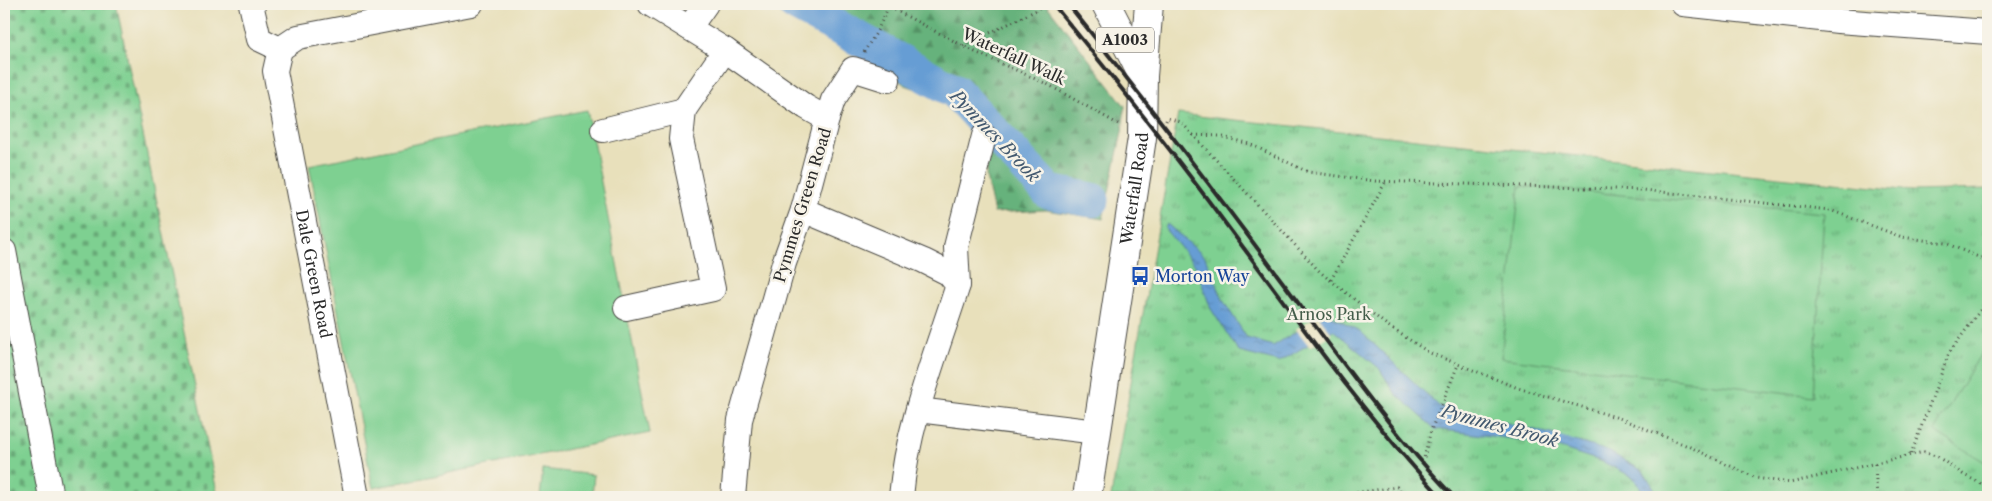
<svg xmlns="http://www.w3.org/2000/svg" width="1992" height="501" font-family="'Libre Caslon Text',serif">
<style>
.forest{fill:url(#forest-firs);stroke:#486e53}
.cemetery{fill:url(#cemetery-stones);stroke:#547e5e}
.park{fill:url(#park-tufts);stroke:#547e5e}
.pitch{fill:#7ed091;stroke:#547e5e}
.water{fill:url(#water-ripples);stroke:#486480}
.pier{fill:#e8e0bb}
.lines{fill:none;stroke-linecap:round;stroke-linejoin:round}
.river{stroke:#669dd4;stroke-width:35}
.minor-casing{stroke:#474641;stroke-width:26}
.major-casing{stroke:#474641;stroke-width:30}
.path{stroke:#474641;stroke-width:3;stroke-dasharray:1 4;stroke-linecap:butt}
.minor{stroke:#fff;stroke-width:24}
.major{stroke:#fff;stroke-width:28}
.rail{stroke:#2b2b2b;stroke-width:4}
.labels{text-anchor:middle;stroke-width:5;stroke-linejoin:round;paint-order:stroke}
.shield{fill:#f7f3e8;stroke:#686764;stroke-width:1}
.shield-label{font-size:15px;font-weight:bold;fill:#2b2b2b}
.street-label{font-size:16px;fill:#2b2b2b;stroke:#f7f3e8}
.transit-label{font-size:16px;fill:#164399;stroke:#f7f3e8;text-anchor:start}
.park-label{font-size:16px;fill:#445d4a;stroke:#f7f3e8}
.water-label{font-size:18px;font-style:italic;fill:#43596f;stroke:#f7f3e8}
</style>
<defs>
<pattern id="forest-firs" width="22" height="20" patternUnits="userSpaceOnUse" patternTransform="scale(1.25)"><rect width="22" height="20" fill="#66b27b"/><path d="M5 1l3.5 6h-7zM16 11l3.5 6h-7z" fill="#549165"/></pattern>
<pattern id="cemetery-stones" width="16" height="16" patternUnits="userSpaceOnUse" patternTransform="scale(1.25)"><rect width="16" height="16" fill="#7ed091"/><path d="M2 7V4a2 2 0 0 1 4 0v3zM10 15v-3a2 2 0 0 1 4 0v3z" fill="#67a977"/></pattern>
<pattern id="park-tufts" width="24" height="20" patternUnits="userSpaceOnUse" patternTransform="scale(1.25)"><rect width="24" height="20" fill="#7ed091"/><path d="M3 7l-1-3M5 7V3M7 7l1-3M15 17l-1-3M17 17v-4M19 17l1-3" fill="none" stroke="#67a977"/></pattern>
<pattern id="water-ripples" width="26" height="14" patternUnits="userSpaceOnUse" patternTransform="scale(1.25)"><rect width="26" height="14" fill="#669dd4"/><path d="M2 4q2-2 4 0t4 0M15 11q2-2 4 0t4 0" fill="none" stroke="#5480ac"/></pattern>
</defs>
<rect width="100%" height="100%" fill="#f7f3e8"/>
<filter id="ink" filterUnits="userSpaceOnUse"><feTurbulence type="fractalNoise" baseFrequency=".02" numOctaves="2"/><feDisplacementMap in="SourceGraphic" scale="10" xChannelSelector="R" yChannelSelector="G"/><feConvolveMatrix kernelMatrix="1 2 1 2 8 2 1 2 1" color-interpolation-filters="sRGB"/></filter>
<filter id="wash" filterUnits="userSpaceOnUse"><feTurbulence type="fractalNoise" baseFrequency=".0096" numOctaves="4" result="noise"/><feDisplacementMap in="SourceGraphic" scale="20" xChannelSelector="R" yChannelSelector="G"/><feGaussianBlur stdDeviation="1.12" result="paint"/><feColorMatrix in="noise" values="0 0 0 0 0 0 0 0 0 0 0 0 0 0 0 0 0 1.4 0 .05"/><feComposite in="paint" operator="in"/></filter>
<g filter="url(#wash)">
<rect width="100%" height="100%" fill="#e8e0bb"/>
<path class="forest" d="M785,4H1046L1125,106L1122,132L1103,219L1046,210L994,213L986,177L993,116L905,85L850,45Z"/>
<path class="cemetery" d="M4,4H116L218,497H4Z"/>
<path class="park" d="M1178,114L1912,191L1988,189V497H1111Z"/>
<path class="pitch" d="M587,110L650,433L373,488L309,165Z
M1520,186L1824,213L1813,396L1501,358Z
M1988,342V464L1934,431Z
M543,469L594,475L592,497H540Z"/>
<path class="water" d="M1167,224L1205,257L1224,302L1247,338L1273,346L1326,313L1360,331L1439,406L1551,434L1608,451L1643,471L1660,497H1647L1633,477L1603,462L1545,443L1435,429L1395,393L1379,368L1333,330L1279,362L1239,352L1211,309L1195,265L1165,229Z"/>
<path class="pier" d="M1318,315L1332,334L1310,347L1296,329Z"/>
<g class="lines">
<path class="river" d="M795,4L955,91L1049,192L1092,200"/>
</g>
</g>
<g filter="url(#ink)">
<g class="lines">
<g class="minor-casing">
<g id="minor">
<path d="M251,4L259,39L280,49"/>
<path d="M650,4L725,50L806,107L827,119L803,210L784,263L740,420L733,497"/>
<path d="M1683,4L1838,21L1988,32"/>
<path d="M689,28L706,4"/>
<path id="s1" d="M280,49L275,71L357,497"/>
<path d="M280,49L298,37L471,4"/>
<path d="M827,119L833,100L853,69L888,80"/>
<path d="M603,130L684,110"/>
<path d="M803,210L924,261L948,273L958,285C936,354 907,425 901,497"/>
<path d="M4,251L51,497"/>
<path d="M958,285L956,247L984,136"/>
<path d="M626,308L713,289L681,139L684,110L725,50"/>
<path d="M918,410L1097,432"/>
</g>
</g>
<g class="major-casing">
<g id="major">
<path d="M1106,4L1143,76"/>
<path id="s2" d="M1087,497L1142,138L1143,76L1149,4"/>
</g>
</g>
<path class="path" d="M887,4L889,7L973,51L1047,84L1118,124
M963,46L1049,4
M864,52L876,33L890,4
M1166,121L1167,118L1181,122L1320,272L1388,326L1430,353L1518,388L1619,418L1688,446L1756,478L1790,483L1924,452L1938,457L1964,475L1988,487
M1193,135L1219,136L1250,144L1308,172L1375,181L1643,190L1830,210L1902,237L1945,243L1988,261
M1331,280L1386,181
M1911,454L1949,353L1981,309L1988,303
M1423,462L1431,430L1458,365
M1875,464L1877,497
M1343,497L1346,494L1397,487L1404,497"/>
<use href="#minor" class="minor"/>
<use href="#major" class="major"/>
<path class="rail" d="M1053,4C1113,77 1172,151 1228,227C1297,319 1363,414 1441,497
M1068,4C1139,93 1210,184 1278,276C1334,350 1390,431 1454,497"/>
</g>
</g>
<defs>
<g id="bus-bare" transform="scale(1.5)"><path d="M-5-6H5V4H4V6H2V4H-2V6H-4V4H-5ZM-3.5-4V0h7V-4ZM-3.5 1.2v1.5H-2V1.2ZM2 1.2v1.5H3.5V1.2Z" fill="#1a4fb4" stroke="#f7f3e8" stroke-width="2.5" paint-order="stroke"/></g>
</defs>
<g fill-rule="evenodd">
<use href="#bus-bare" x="1140" y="276"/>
</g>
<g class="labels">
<rect class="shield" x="1096" y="27.5" width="58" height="25" rx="4"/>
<g class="shield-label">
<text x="1125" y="45">A1003</text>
</g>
<g class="street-label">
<text transform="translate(1014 56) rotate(25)" y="6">Waterfall Walk</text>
<text dy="6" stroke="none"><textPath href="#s2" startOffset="312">Waterfall Road</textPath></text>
<text transform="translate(802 205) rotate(-73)" y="6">Pymmes Green Road</text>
<text dy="6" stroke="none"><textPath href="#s1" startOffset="229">Dale Green Road</textPath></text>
</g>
<g class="transit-label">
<text x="1155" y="282">Morton Way</text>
</g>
<g class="park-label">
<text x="1329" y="320">Arnos Park</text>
</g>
<g class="water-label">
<text transform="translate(995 136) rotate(46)" y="6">Pymmes Brook</text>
<text transform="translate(1500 426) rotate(15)" y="6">Pymmes Brook</text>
</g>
</g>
<rect width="1992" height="501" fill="none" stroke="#f7f3e8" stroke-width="20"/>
</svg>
